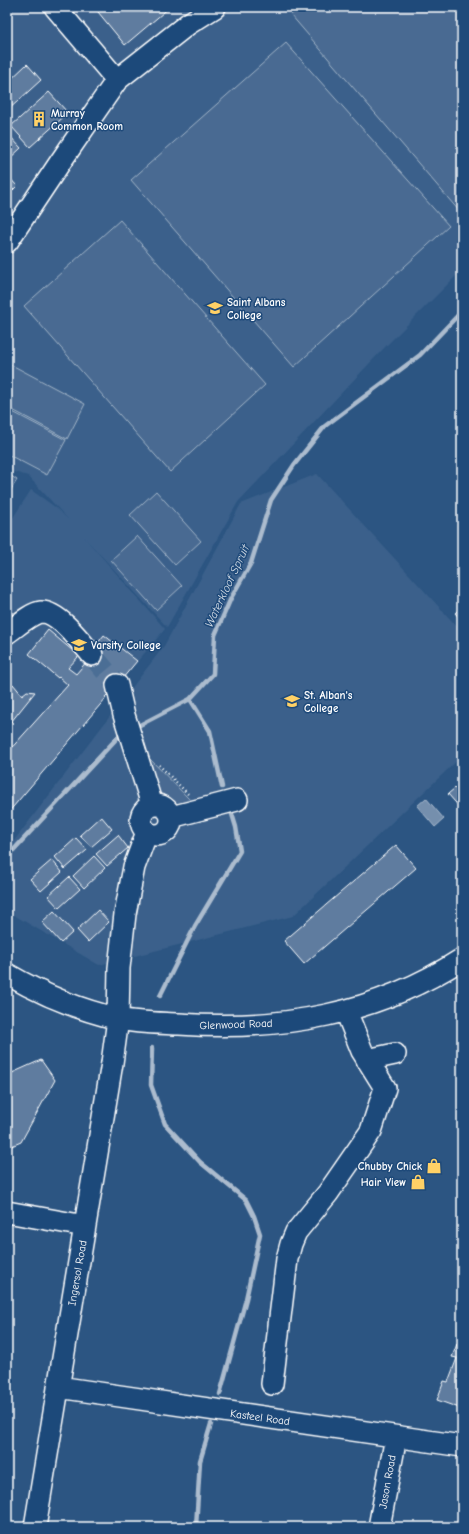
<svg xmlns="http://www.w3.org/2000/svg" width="469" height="1534" font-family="'Comic Neue',sans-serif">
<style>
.built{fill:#3b618b}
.green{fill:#486b92;stroke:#a4b5c8}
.water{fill:#748fad;stroke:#acbcce}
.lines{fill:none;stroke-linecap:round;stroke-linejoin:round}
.stream{stroke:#acbcce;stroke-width:4.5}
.building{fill:#5e7c9f;stroke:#fff}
.minor-tunnel{stroke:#4c6e95;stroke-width:21;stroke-dasharray:21 10;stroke-linecap:butt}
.minor-casing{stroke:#fff;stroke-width:24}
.path{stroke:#fff;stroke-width:2.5;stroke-dasharray:1 3;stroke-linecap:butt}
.minor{stroke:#1f4a7a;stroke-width:21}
.labels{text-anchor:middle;stroke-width:3;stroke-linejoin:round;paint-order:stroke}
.poi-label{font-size:11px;font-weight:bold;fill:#fff;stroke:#1f4a7a;text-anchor:start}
.street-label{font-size:11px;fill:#fff;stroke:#1f4a7a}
.water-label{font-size:12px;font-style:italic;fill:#d5dde6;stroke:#1f4a7a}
</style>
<rect width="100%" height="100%" fill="#2c5582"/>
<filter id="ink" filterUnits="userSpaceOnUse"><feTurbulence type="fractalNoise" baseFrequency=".025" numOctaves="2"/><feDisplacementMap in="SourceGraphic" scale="8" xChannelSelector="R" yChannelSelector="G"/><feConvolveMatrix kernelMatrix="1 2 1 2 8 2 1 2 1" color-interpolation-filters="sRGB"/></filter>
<g filter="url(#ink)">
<path class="built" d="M7,7H462V270L385,347L238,502L167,627L84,537L165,629L108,696L107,695L105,697L106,698L7,814V527L31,490L55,507L69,520L28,476L7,470Z
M317,474L462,632V756L293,916L99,965L7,911V850L164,646L241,504Z"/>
<path class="green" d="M300,7H462V210L460,212L291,15Z
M286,43L449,226L294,367L131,180Z
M120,220L265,385L170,472L24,306Z
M8,363L85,404L67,439L7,407V365Z
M7,409L66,440L47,475L7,454Z
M7,473L17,480L7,496Z
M156,491L201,541L175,565L130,515Z
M137,536L182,586L156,610L111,560Z
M145,754L193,803C156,812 153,781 145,754Z"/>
<path class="water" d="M426,798L444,819L435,827L417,806Z"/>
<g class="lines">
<path class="stream" d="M190,699L210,731L222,787
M134,728L190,699L213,674L215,635L231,598L251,563L271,500L294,465L325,426L420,355L462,311
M7,857L118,737L124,734
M160,996L195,926L240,851L236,827L232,814
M152,1048L151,1085L165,1124L200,1162L246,1200L254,1216L260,1234L246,1299L220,1394
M196,1527L200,1461L211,1424"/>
</g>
<path class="building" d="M94,7H170L125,45Z
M27,64L41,80L7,111V83Z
M49,92L68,113L30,147L11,126Z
M7,133L21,148L7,161Z
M7,175L17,186L7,196Z
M462,607V621L455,613Z
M48,630L79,656L68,668L76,674L100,646L97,644L104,635L137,661L108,696L107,695L105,697L106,698L7,814V753L68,685L59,677L58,678L29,654Z
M13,684L22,695L27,691L35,692L7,727V691Z
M462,782V810L448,794Z
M101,816L112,829L91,847L80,835Z
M118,835L128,848L107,866L96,854Z
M76,838L87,850L65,869L55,857Z
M396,845L416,868L304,964L284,941Z
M94,856L105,868L84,888L73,876Z
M52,860L62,872L41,891L30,879Z
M69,877L80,889L59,908L48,896Z
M98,910L109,922L88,942L77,930Z
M54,911L73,932L61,943L42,922Z
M41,1060L55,1080L21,1142L7,1148V1076L12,1073Z
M457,1344L462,1346V1409L437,1400L444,1381L448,1382L457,1358L452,1357Z"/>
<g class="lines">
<path class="minor-tunnel" d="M92,655L117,685"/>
<g class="minor-casing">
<path id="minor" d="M55,7L117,80
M7,242L61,161L117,80L188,24L215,7
M7,633C16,627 31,613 41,612C58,611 82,643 92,655
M117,685L124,715L152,805
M141 820a15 15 0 1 1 30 0a15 15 0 1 1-30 0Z
M171,817L237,800
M7,974C41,994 80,1010 119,1019C138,1023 159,1023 179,1024C281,1031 375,1015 462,959
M367,1060L395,1054
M7,1212L85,1226
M272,1384L287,1259L291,1244L296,1232L328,1193L371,1131L385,1088L362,1051L346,1011
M58,1387L462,1446
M35,1527L112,1063L118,1019L119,968L125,914L134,867L147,832
M379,1527L396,1437"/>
</g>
<path class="path" d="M159,765L188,794"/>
<use href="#minor" class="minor"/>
</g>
</g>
<defs>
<g id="building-bare" transform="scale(1.2)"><path d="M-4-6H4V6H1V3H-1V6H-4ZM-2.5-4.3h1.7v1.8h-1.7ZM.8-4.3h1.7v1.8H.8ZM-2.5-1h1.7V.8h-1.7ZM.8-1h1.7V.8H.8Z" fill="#ffd166" stroke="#1f4a7a" stroke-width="2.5" paint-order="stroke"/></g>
<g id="school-bare" transform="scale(1.2)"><path d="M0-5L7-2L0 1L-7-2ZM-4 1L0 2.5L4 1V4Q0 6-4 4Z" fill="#ffd166" stroke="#1f4a7a" stroke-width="2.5" paint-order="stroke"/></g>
<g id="university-bare" transform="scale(1.2)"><path d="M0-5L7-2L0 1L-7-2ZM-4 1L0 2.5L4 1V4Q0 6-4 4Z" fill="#ffd166" stroke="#1f4a7a" stroke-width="2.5" paint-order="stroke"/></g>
<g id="shop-bare" transform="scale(1.2)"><path d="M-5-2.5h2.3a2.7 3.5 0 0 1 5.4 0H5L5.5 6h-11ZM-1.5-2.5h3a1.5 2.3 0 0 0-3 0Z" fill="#ffd166" stroke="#1f4a7a" stroke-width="2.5" paint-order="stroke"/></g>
</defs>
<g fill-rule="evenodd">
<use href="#building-bare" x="39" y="119"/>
<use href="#school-bare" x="215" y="308"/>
<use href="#university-bare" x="79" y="645"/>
<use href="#school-bare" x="292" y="701"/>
<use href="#shop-bare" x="434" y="1166"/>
<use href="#shop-bare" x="418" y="1182"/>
</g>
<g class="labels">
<g class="poi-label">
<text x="51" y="117">Murray<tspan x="51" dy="13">Common Room</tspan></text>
<text x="227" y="306">Saint Albans<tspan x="227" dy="13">College</tspan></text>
<text x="91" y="649">Varsity College</text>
<text x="304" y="699">St. Alban's<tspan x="304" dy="13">College</tspan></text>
<text x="422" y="1170" text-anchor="end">Chubby Chick</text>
<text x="406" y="1186" text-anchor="end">Hair View</text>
</g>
<g class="street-label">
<text transform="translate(236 1024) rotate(-2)" y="4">Glenwood Road</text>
<text transform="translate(77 1273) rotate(-80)" y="4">Ingersol Road</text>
<text transform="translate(260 1417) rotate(8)" y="4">Kasteel Road</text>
<text transform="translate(387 1482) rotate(-80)" y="4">Jason Road</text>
</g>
<g class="water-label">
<text transform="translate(227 586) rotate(-65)" y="4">Waterkloof Spruit</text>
</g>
</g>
<rect width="469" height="1534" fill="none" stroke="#1f4a7a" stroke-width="24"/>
<rect x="12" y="12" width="445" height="1510" fill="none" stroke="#fff" stroke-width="1.5" filter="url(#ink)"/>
</svg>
